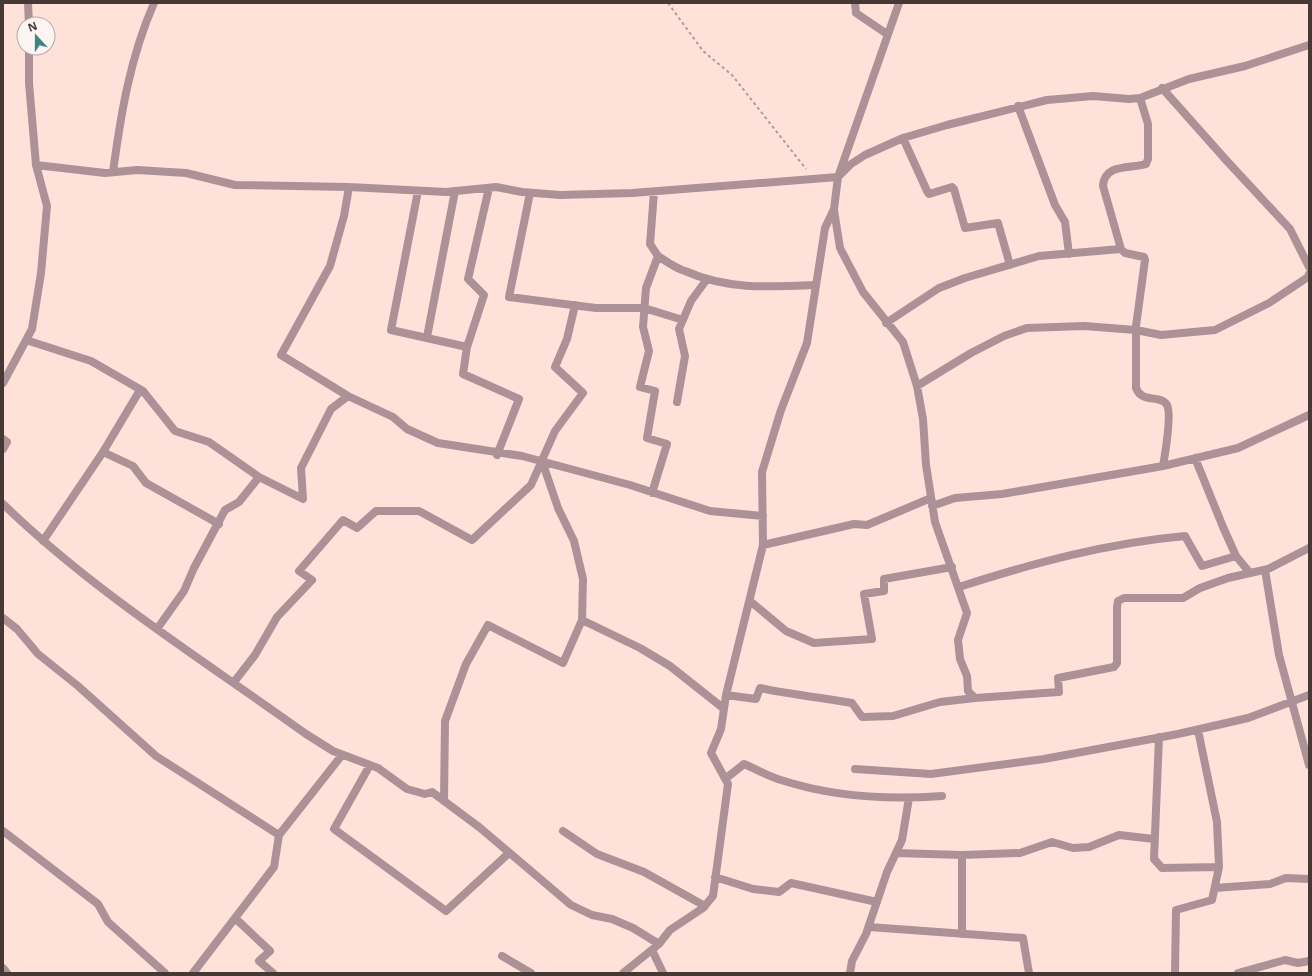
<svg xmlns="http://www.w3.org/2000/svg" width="1312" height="976" font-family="'Noto Sans',sans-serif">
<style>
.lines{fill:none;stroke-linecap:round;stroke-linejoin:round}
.path{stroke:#b19b94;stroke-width:2;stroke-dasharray:3 3;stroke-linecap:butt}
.minor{stroke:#ac9297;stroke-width:8}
</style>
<rect width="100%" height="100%" fill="#fee2da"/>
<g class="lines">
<path class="path" d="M668,3L703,51L732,75L806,169"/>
<path class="minor" d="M28,3L29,24
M855,3L856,13L887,34
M1162,88L1226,160L1290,229L1309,267
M1140,98L1148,124V159L1146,164C1131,169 1104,163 1103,186L1121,249L1125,253L1144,257L1145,260L1136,326V388C1142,404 1161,394 1167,405C1172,415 1165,454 1163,466
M1018,106L1055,205L1065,222L1069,254
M903,138L927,191L929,194L952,187L954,189L965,228L998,223L1010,265
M36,165L105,173L137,170L186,173L235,185L349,187L446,192L496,187L522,192L560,195L632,193L838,177L851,164L865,155L903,138L947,125L1047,100L1093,96L1129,99L1140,98L1189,79L1245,66L1309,45
M113,172C121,113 130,58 154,3
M349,187L344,216L330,266L281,355L348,396L393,417L407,429L438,443L522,456L630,485L710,511L763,516
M489,188L468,279L484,295L467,347L463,374L519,399L497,455
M418,191L391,330L467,347
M530,193L509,297L596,308H644L683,320
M834,210L840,248L863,292L903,342L917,386L923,419L926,465L935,522L967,613L958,640L960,659L967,676L968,691L975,698L1059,692L1058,678L1114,667L1117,663V607L1118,601L1124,598H1183L1200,588L1228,578L1268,569L1309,548
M658,256C666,261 675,268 685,271C728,290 770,287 816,285
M886,323L939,288L965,278L1039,256L1121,249
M427,337L455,191
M26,340L91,361L143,391L175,431L209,442L259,477L303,499L301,468L331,409L348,396
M3,383L32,329L41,273L47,206L36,165L29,83V48
M917,386L971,353L1004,336L1027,328L1084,326L1136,330L1161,335L1215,330L1269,303L1308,277L1309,274
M677,402L685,356L679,329L691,301L707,279
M3,439L7,442L3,449
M103,452L133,466L146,483L219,524
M1195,458L1223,527L1236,556
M542,461L558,508L574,541L583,579L582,620
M652,493L667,444L647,438L655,391L640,387L649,351L643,327L646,288L658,256L650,244L654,192
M3,504C94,592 203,660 306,734L333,751L378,768L407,789L425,794L432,792L479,827L571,905L592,915L612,919L633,928L659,944
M932,506L955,498L1002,494L1163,466L1238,448L1309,415
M43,541L103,452L140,390
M763,545L854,524L867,525L931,498
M1265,570L1279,655L1309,765
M959,587C1033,563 1108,543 1185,536L1202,566L1236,556L1250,573
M750,601L786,631L814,643L872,639L864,594L884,591V579L952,567
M3,618L17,629L38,654L78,686L156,756L279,835
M157,629L184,591L194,568L225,510L239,502L259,477
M234,682L255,655L277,617L312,580L299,571L343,520L357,528L376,511H419L472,540L531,485L555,431L583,393L555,367L567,339L575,305
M726,695L756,699L760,688C790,695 821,697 852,703L862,717L893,716L940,702L975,698
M1159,737L1154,859L1162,868L1219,867
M370,765L334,829L446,911L509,853
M855,769L931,774L1044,759L1178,734L1248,718L1309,695
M725,779L744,764C756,769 768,776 781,780C833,797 888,800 942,796
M444,801L445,721L466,664L488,625L563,663L582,620L640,648L670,666L723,708
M3,831L98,904L108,922L165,973
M563,831L597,854L644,872L705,906
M896,853L962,855L1020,853L1052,842L1073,848L1089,847L1119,835L1154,839
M715,877L753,889L779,892L791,883L877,902
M1215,888L1270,884L1286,878L1309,879
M235,918L270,951L259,961L273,973
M869,927L1023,938L1029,973
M962,934V855
M652,950L663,973
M502,956L531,973
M3,968L7,973
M193,973L274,867L279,835L342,755
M623,973L659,944L670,930L703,908L713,896L728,784L711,753L721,729L726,695L763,545L762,472L781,410L807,343L825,228L834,209L838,177L899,3
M850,973L852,961L866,934L887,872L902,840L909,798
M1175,973L1176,910L1212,900L1219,867L1217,822L1198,730
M1238,973L1285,960L1298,963L1309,961"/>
</g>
<rect width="1312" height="976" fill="none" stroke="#463834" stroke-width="8"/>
<g transform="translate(36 36) rotate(339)"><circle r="19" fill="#fcf5f2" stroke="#b3a9a6"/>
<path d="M0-3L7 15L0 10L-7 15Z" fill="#3c8487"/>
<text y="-6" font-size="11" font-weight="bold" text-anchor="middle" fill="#463834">N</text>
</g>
</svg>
